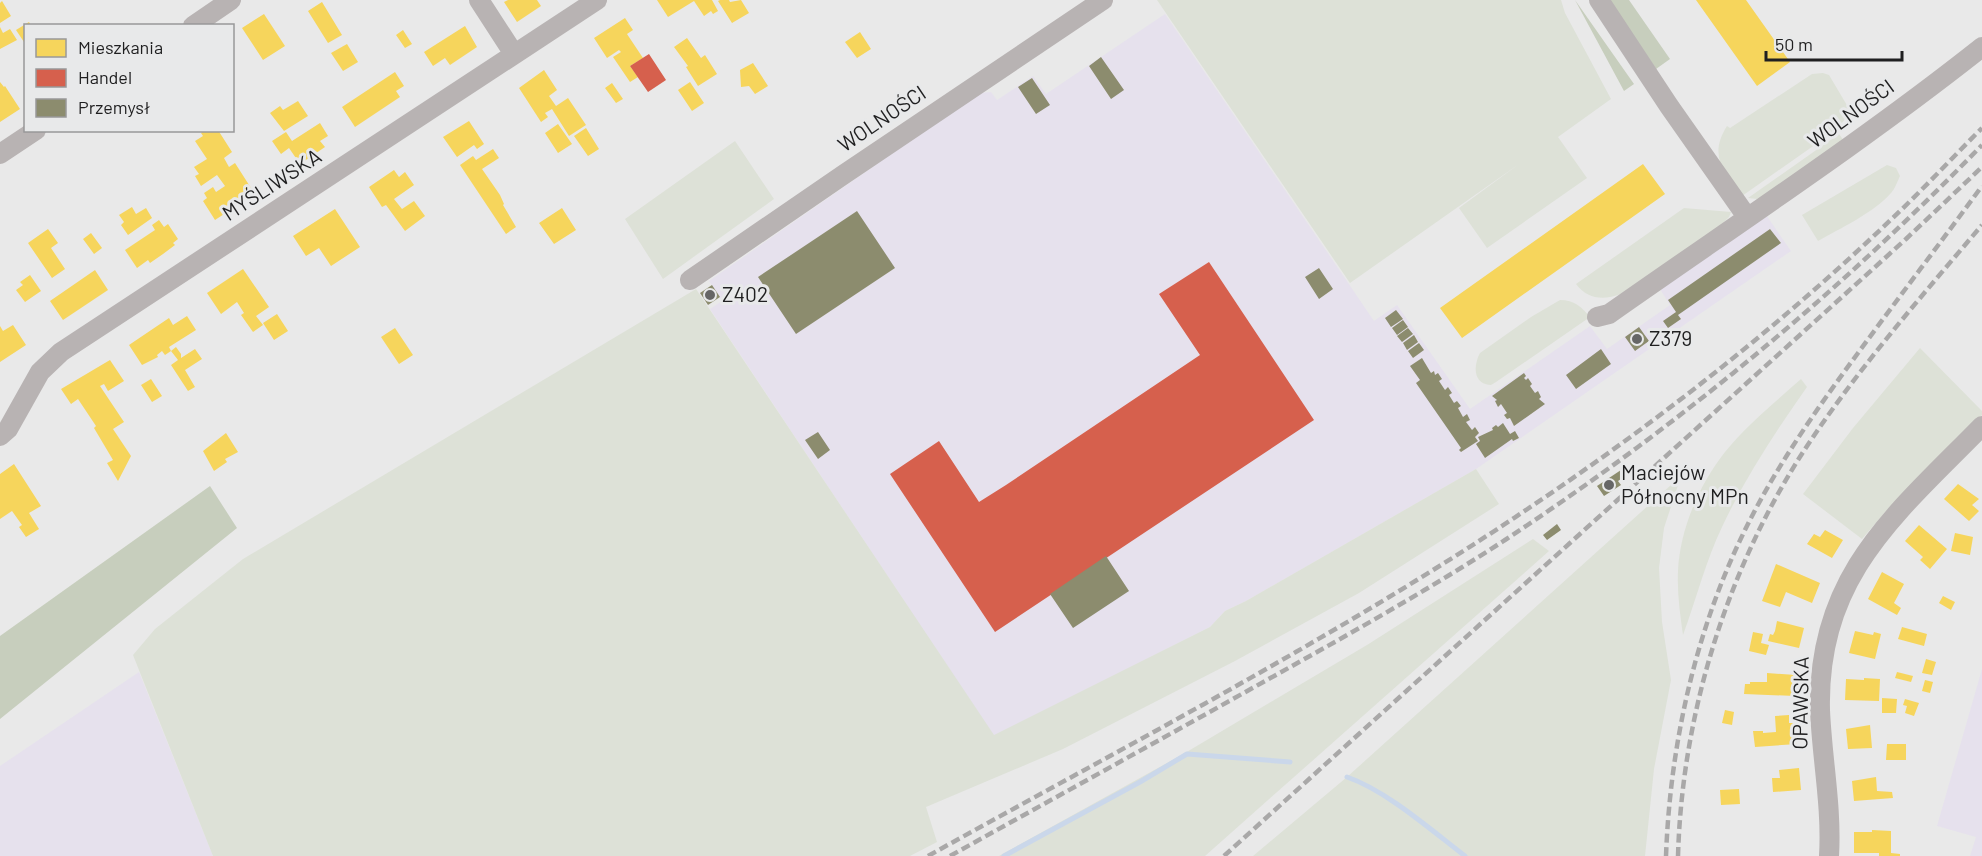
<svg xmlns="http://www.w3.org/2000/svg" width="1982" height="856" font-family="Barlow,sans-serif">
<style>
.industrial{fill:#e6e1ed}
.green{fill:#dde1d7}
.forest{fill:#c7cebd}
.homes{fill:#f6d55c}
.shops{fill:#d6604d}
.industry{fill:#8c8c6e}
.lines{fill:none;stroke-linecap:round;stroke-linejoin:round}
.stream{stroke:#cad7ea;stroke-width:5}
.street{stroke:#b8b3b3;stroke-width:20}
.rail{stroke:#a9a8a8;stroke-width:4.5;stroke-dasharray:9 4.5;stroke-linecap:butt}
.poi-dot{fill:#666;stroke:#e8e9ea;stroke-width:2}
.labels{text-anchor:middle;stroke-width:6;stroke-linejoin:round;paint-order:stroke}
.street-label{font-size:21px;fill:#1f1f20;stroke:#e8e9ea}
.poi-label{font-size:21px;fill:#1f1f20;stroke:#e8e9ea;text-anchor:start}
</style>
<rect width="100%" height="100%" fill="#e9e9e9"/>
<path class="industrial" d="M1165,14L1374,321L1397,305L1470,409L1590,326L1607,349L1670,305L1658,286L1764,212L1791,251L1476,469L1246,601L1225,611L1210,627L994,736L710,309L722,301L709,281L979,93L991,92L997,100L1033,76L1046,94Z
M1982,669V856H1970L1976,837L1937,826Z
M139,672L213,856H0V766Z"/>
<path class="green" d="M1157,0H1561L1565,13L1611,99L1558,137L1587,178L1487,248L1459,208L1519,164L1350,283Z
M1823,73L1829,75L1851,112L1836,130L1742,196C1724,172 1708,156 1727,126L1730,128L1812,74Z
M1839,134L1844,141L1763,197L1757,199L1748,198Z
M735,141L774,199L663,279L625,219Z
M1887,165L1896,168L1900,176C1897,182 1895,189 1891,193C1875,212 1839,229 1818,241L1802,215Z
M1684,208L1731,212L1729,217L1720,226L1621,294C1604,300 1588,300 1576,284Z
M696,289L994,735L1210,627L1225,611L1246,601L1476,469L1499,504L1359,593L1235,661L1063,749L926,807L937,842L910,856H213L133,655L155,629L243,559Z
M1560,300C1574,300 1582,307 1590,317L1496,382L1491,385C1473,384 1473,366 1480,353L1531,317Z
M1920,348L1982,411V415L1886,511L1862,539L1803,494L1853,428Z
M1801,379L1807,387C1776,431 1745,478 1722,527C1706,560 1696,600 1683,635C1680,614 1677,593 1678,571C1680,529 1699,485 1725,452C1747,425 1775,402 1801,379Z
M1681,476L1664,528L1659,568L1662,622L1671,680L1654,769L1645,856H1253L1347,777Z
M1533,539L1549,551L1205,856H999L1185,753L1367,645Z"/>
<path class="forest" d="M1575,0L1634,84L1624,91Z
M1609,0H1629L1670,59L1656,69Z
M210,486L237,528L0,719V636Z"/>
<path class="homes" d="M508,0H537L541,6L517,22L504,2Z
M657,0H712L718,11L713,14L711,11L704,16L694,1L668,17Z
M720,0H729L730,2L741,0L749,13L732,23L718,1Z
M1696,0H1746L1790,62L1757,86Z
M2,1L11,16L0,23V3Z
M322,2L342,35L328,43L308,11Z
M264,14L285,46L263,60L242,28Z
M625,18L633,30L627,34L643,58L630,66L638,77L630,82L613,57L621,52L619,50L607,58L594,38Z
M29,22L31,26H26V41L24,42L16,30Z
M465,26L477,47L450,65L445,58L433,66L424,52Z
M0,27L3,33L10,29L17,40L0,49Z
M403,30L412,44L405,48L396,35Z
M860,32L871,49L857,58L845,42Z
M687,38L701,58L705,55L717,74L698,86L686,67L688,66L674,47Z
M347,44L358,62L343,71L331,53Z
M753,63L768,86L755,94L749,86L741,87L740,70Z
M544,70L557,90L549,96L556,106L568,98L586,125L569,136L552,109L545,113L548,117L541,122L519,88Z
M395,72L404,86L396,91L400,97L355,127L342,107Z
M0,82L4,87L5,86L20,109L0,122Z
M690,82L704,103L692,111L678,90Z
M612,83L623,99L616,103L605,88Z
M298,101L308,116L284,131L270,113L280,106L283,110Z
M469,121L484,144L477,149L474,145L457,157L443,137Z
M320,123L328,136L320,141L325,147L300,164L289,148L281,154L272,141L286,132L292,141Z
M558,124L572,144L558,153L545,133Z
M586,128L599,149L588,156L574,136Z
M205,130H218L232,152L224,158L229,167L235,163L251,188L246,191L250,197L215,220L203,201L207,198L204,193L213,187L216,192L225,186L217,175L201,186L195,176L199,174L194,167L207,159L195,141L203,136L201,133Z
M493,149L499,158L482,169L500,195L504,204L503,205L516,227L506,234L460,165L473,156L476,160Z
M1643,164L1665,194L1462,338L1440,308Z
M394,170L399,177L405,172L414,185L394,199L402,209L414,201L425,216L405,231L386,205L382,207L369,187Z
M132,207L136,214L146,208L152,218L128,235L121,225L124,222L119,215Z
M562,208L576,230L554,244L539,223Z
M335,209L360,247L331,266L319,248L306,256L293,236Z
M159,220L164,227L168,224L178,239L173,243L175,245L163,254L150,263L148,260L137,268L125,250L155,230L152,225Z
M48,229L58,243L51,248L65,269L52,278L28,243Z
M91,233L102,248L94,254L83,239Z
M243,269L269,307L256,316L263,325L253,332L241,315L244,313L237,302L221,314L207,293Z
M95,270L108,290L63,320L50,301Z
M30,275L41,291L25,302L16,290L23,285L20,282Z
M277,314L288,331L274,340L263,323Z
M187,316L196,330L169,347L171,351L176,347L181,354V358L195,349L202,359L185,370L195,387L188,391L171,365L178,360L171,351L165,355L162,351L157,355L158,357L142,365L129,345L169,318L173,325Z
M13,325L26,345L0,362V326L3,331Z
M395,328L413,355L399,364L381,337Z
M110,360L124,381L108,391L104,384L100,386L124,422L113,429L131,456L118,481L107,463L113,460L94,428L96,426L78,399L71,404L61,389Z
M151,379L162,396L152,402L141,385Z
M226,433L238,452L225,459L227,462L214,471L203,451Z
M14,464L41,506L29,513L39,529L26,537L19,527L22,525L12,511L0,519V474Z
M1958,484L1979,499L1972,505L1979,511L1969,521L1944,499Z
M1919,525L1947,549L1930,569L1920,560L1923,557L1905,541Z
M1825,530L1843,540L1832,558L1807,544L1814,534L1820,537Z
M1955,533L1973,537L1970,555L1951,551Z
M1776,564L1820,583L1812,603L1786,592L1780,607L1762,601Z
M1882,572L1904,584L1894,603L1901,608L1897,615L1868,599Z
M1943,596L1955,602L1951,610L1939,603Z
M1777,621L1804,628L1799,648L1768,641L1770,634L1773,635L1775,631Z
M1902,627L1927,634L1924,646L1898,639Z
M1855,631L1873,635L1874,632L1881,634L1875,659L1849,653Z
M1753,632L1763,634L1761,643L1769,645L1766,655L1749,651Z
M1926,659L1936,662L1932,675L1922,673Z
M1897,672L1913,676L1911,682L1895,678Z
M1767,673L1796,675L1795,696L1744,694L1745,684H1750V682H1767Z
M1864,678L1880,679L1879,701L1845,700L1846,679L1864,680Z
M1925,680L1933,682L1930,693L1922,691Z
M1882,698L1897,699L1896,713H1882Z
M1905,699L1919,703L1914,716L1905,713L1907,706L1903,705Z
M1725,710L1734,712L1732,725L1722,723Z
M1789,715V723H1796L1797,744L1755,747L1753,731H1763V733L1776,732L1775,716Z
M1870,725L1872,748L1848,749L1846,729Z
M1887,744H1906V760H1886Z
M1799,768L1801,790L1773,792L1772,778H1780L1779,770Z
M1876,777L1877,791L1892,792L1893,798L1854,801L1852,781Z
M1739,789L1740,804L1721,805L1720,790Z
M1872,830L1891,831V853L1900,854V856H1879V853H1854V832H1872Z"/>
<path class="shops" d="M649,54L666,80L648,92L630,66Z
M1209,262L1314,420L995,632L890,474L939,441L979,502L1006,485L1200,355L1159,294Z"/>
<path class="industry" d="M1101,57L1124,90L1111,99L1089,66Z
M1032,78L1050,105L1036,114L1018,87Z
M857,211L895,268L796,334L758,277Z
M1770,229L1781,243L1678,315L1681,319L1668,328L1663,321L1676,312L1668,300Z
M1319,268L1333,289L1319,299L1305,277Z
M712,285L720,297L708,305L700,293Z
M1396,310L1403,319L1391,327L1385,318Z
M1403,320L1408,327L1397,335L1392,328Z
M1639,327L1649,341L1635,351L1625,337Z
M1408,328L1413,334L1402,342L1397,336Z
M1414,335L1418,342L1407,350L1403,343Z
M1419,343L1424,350L1413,358L1408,351Z
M1601,349L1611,364L1576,389L1566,375Z
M1422,358L1431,373L1434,371L1435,375L1438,373L1442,379L1439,381L1445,390L1448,387L1452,393L1449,395L1454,403L1457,401L1461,406L1458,408L1463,417L1467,414L1470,420L1466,422L1472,430L1475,427L1479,433L1475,437L1478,441L1461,452L1459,450L1461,448L1416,383L1420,380L1410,366Z
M1524,373L1526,376L1524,378L1526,380L1528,378L1532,384L1530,386L1535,393L1538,391L1541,397L1539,399L1545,404L1514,426L1510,418L1507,419L1504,415L1507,413L1501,404L1498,407L1495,401L1497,400L1492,396Z
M1503,423L1510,434L1515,431L1519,438L1513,441L1512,439L1485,458L1476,444L1480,441L1478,437L1493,430L1492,428L1496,425L1498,427Z
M818,432L830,450L818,459L805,440Z
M1627,466L1632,472L1618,481L1621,485L1604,496L1597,486Z
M1557,524L1561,530L1547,540L1543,535Z
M1106,556L1129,591L1073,628L1050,594Z"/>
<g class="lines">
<path class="stream" d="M1347,777C1387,791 1431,830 1465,856
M1004,856L1140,782L1187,754L1290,762"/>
<path class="street" d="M479,0L514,54
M1599,0L1669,106L1747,217
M193,26L231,0
M0,154L36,130
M690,280L843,175L1103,0
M1597,317L1609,314C1734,226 1862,142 1982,47
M0,436L8,429L40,372L61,352L597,0
M1829,856C1832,807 1822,759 1820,710C1817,575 1896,514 1982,426"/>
<path class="rail" d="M928,856C1131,743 1339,636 1532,506C1663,418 1787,320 1900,211C1928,184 1955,155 1982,128
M950,856C1049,801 1149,746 1249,690C1335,642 1422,594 1505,540C1678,426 1838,294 1982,145
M1224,856L1906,239L1982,167
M1666,856C1670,746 1695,632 1744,532C1775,468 1816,410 1858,353C1899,297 1941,242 1982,186
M1678,856C1682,714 1727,569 1805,449C1857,370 1920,298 1982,225"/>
</g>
<g class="poi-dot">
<circle cx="710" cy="295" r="6"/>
<circle cx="1637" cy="339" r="6"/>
<circle cx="1609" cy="485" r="6"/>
</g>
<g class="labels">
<g class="street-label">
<text transform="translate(1851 114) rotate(-36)" y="7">WOLNOŚCI</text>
<text transform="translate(882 119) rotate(-34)" y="7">WOLNOŚCI</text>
<text transform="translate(272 185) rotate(-33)" y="7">MYŚLIWSKA</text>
<text transform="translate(1801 703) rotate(-89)" y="7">OPAWSKA</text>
</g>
<g class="poi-label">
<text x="722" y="302">Z402</text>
<text x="1649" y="346">Z379</text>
<text x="1621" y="480">Maciejów<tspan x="1621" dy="24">Północny MPn</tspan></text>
</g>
</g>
<rect x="24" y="24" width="210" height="108" fill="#e8e9ea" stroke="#989899" stroke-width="1.5"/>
<rect x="36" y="39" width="30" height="18" fill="#f6d55c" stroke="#989899" stroke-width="1.5"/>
<text x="78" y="54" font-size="18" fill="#1f1f20">Mieszkania</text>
<rect x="36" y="69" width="30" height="18" fill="#d6604d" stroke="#989899" stroke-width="1.5"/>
<text x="78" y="84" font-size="18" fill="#1f1f20">Handel</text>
<rect x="36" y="99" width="30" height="18" fill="#8c8c6e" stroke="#989899" stroke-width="1.5"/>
<text x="78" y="114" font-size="18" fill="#1f1f20">Przemysł</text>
<path d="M1766 51v9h136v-9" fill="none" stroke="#1f1f20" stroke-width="3"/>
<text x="1775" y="51" font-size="18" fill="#1f1f20" stroke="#e8e9ea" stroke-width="4.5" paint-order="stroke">50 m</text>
</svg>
